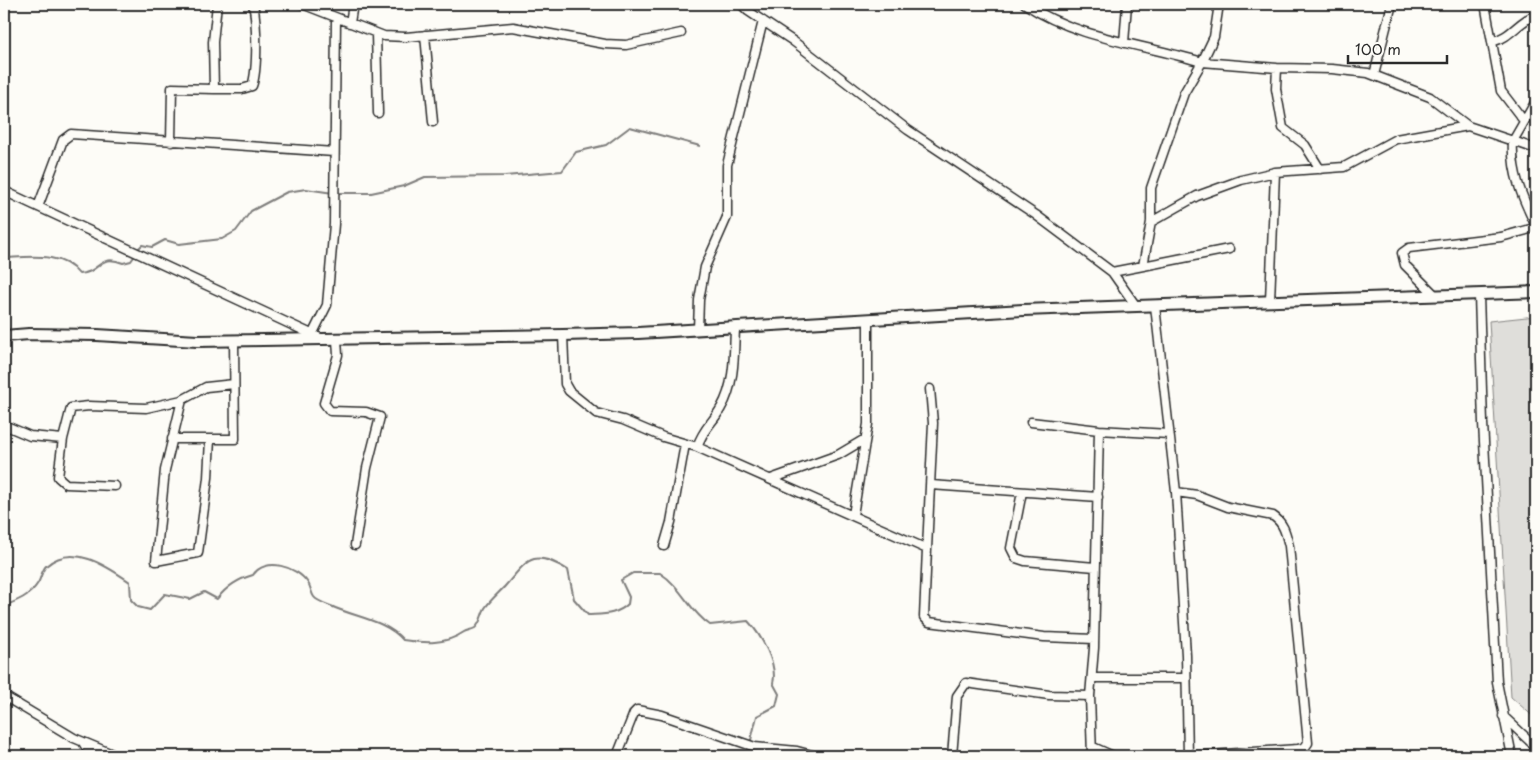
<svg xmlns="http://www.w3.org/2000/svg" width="1540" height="760" font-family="'Playpen Sans',sans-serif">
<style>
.grass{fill:#dfdeda;stroke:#858482}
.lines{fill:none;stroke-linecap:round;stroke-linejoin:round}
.stream{stroke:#7e7d7b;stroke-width:2}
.street-casing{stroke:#2b2b2b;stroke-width:11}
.secondary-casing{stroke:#2b2b2b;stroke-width:14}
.street{stroke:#fdfcf7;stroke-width:8}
.secondary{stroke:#fdfcf7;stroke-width:10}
</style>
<rect width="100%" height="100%" fill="#fdfcf7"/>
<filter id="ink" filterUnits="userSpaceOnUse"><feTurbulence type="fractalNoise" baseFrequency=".02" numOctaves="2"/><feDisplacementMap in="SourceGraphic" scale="10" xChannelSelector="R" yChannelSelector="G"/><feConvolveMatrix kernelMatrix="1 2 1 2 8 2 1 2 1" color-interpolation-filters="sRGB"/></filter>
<g filter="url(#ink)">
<path class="grass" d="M1536,316V719L1511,697L1489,321Z"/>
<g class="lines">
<path class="stream" d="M338,193H371L404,186L425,177L505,176L562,171L576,152L606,145L630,127L700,146
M138,249L142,245L152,247L165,240L179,244L222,239L236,231L251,211L287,192L306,189L333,193
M4,258C28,257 62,251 79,274C101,273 98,253 123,263L131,261L136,254
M4,606C17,601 30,596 38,583C41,578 42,570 46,566C73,542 108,567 130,582L131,600L138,607L150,610L165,594L190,599L204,592L217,599C227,586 238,579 253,575C265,557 297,566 308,583C311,587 311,593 314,597C317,601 326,604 331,606C354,617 386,620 403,640C425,643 445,645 464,632C467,630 472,630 475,628C481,623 481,615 485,608C491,599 499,593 506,585C529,558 533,549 568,570L574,599L588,615C603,614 617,615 628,604L629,597L621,580L633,573H660C681,586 689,611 710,625L748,621C761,635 778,664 773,683L779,694L776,706L757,716L750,744
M749,756V749"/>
<g class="street-casing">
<path id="street" d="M217,4L213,42L214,89H242L252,86C258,69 257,22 253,4
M302,4L384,36L406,37L513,27L605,44L626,45L681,33
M741,4L748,11L793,41L908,130L1036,215L1112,272L1136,306
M1025,4C1078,39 1142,44 1202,62L1184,93L1151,188V222L1143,266L1112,272
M1485,4L1501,91L1524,121
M350,23L353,4
M376,33L378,113
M425,35L433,122
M1492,41C1510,39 1519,20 1536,15
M1124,43L1127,4
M1277,68L1276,89L1283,128L1305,145L1320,169
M1374,75L1392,4
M1468,126L1513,141L1536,101
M171,142L172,88L214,89
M4,191L320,338
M38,207L63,140L71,134L334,152
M1151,222L1197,196L1241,180L1275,172L1344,167L1396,139L1468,126L1430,97L1368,73L1332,69L1277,68L1202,62L1214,37L1219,4
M1143,266L1229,249
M1479,295L1483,423L1497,682L1512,756
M1436,296L1405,265L1402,253L1409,248L1501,237L1534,228L1535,224C1522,197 1511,172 1513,141L1536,149
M1270,301L1275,172
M1155,306L1176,492L1186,655L1188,756
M698,330L699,300L705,267L727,217V165L763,21
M312,335L327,305L334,224L336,18
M563,335L565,384L569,391L596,413L623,420L663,437L697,447L927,549L933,423L930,389
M337,340L338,355L324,403L330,411L366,412L380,417L367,468L355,545
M1031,422L1099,430L1169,434
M4,425L30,436L63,439
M172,439H235L234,341
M210,439L208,478L198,553L156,561L165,470L182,400L206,387L234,384
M697,447C704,427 712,424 721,408C735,385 734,353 735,327
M771,479L838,455L865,439
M931,485L1098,497
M115,486L66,484L58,477L63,439L71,408L89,406L146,408L182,400
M1022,492L1011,548L1016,558L1025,561L1095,567
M1176,492L1197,495L1228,507L1273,516C1284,523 1286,534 1289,546L1308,743L1305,747L1298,749L1196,756
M853,515L868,424V319
M664,546L671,522L685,444
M927,549L924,617L929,622L1044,637L1094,639
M1093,678H1185
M4,696L74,738L117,756
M1503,716L1536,747
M84,744L92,756
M1093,747L1113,756
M617,756L634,713L637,710L662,715L755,747L797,751L816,756
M952,756L957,696L966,683L1049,695L1090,696
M1092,756L1090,696L1094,648L1099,430"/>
</g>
<g class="secondary-casing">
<path id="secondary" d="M4,336L29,334L97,335L197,341L563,335L638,333L1023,310L1536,292"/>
</g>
<use href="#street" class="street"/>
<use href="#secondary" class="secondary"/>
</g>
</g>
<rect width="1540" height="760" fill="none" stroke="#fdfcf7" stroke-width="20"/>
<rect x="10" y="10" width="1520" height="740" fill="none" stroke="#2b2b2b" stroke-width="2" filter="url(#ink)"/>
<path d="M1348 55v8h99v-8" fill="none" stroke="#2b2b2b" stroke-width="2.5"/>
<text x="1355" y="55" font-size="15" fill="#2b2b2b" stroke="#fdfcf7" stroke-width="4" paint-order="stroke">100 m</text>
</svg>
